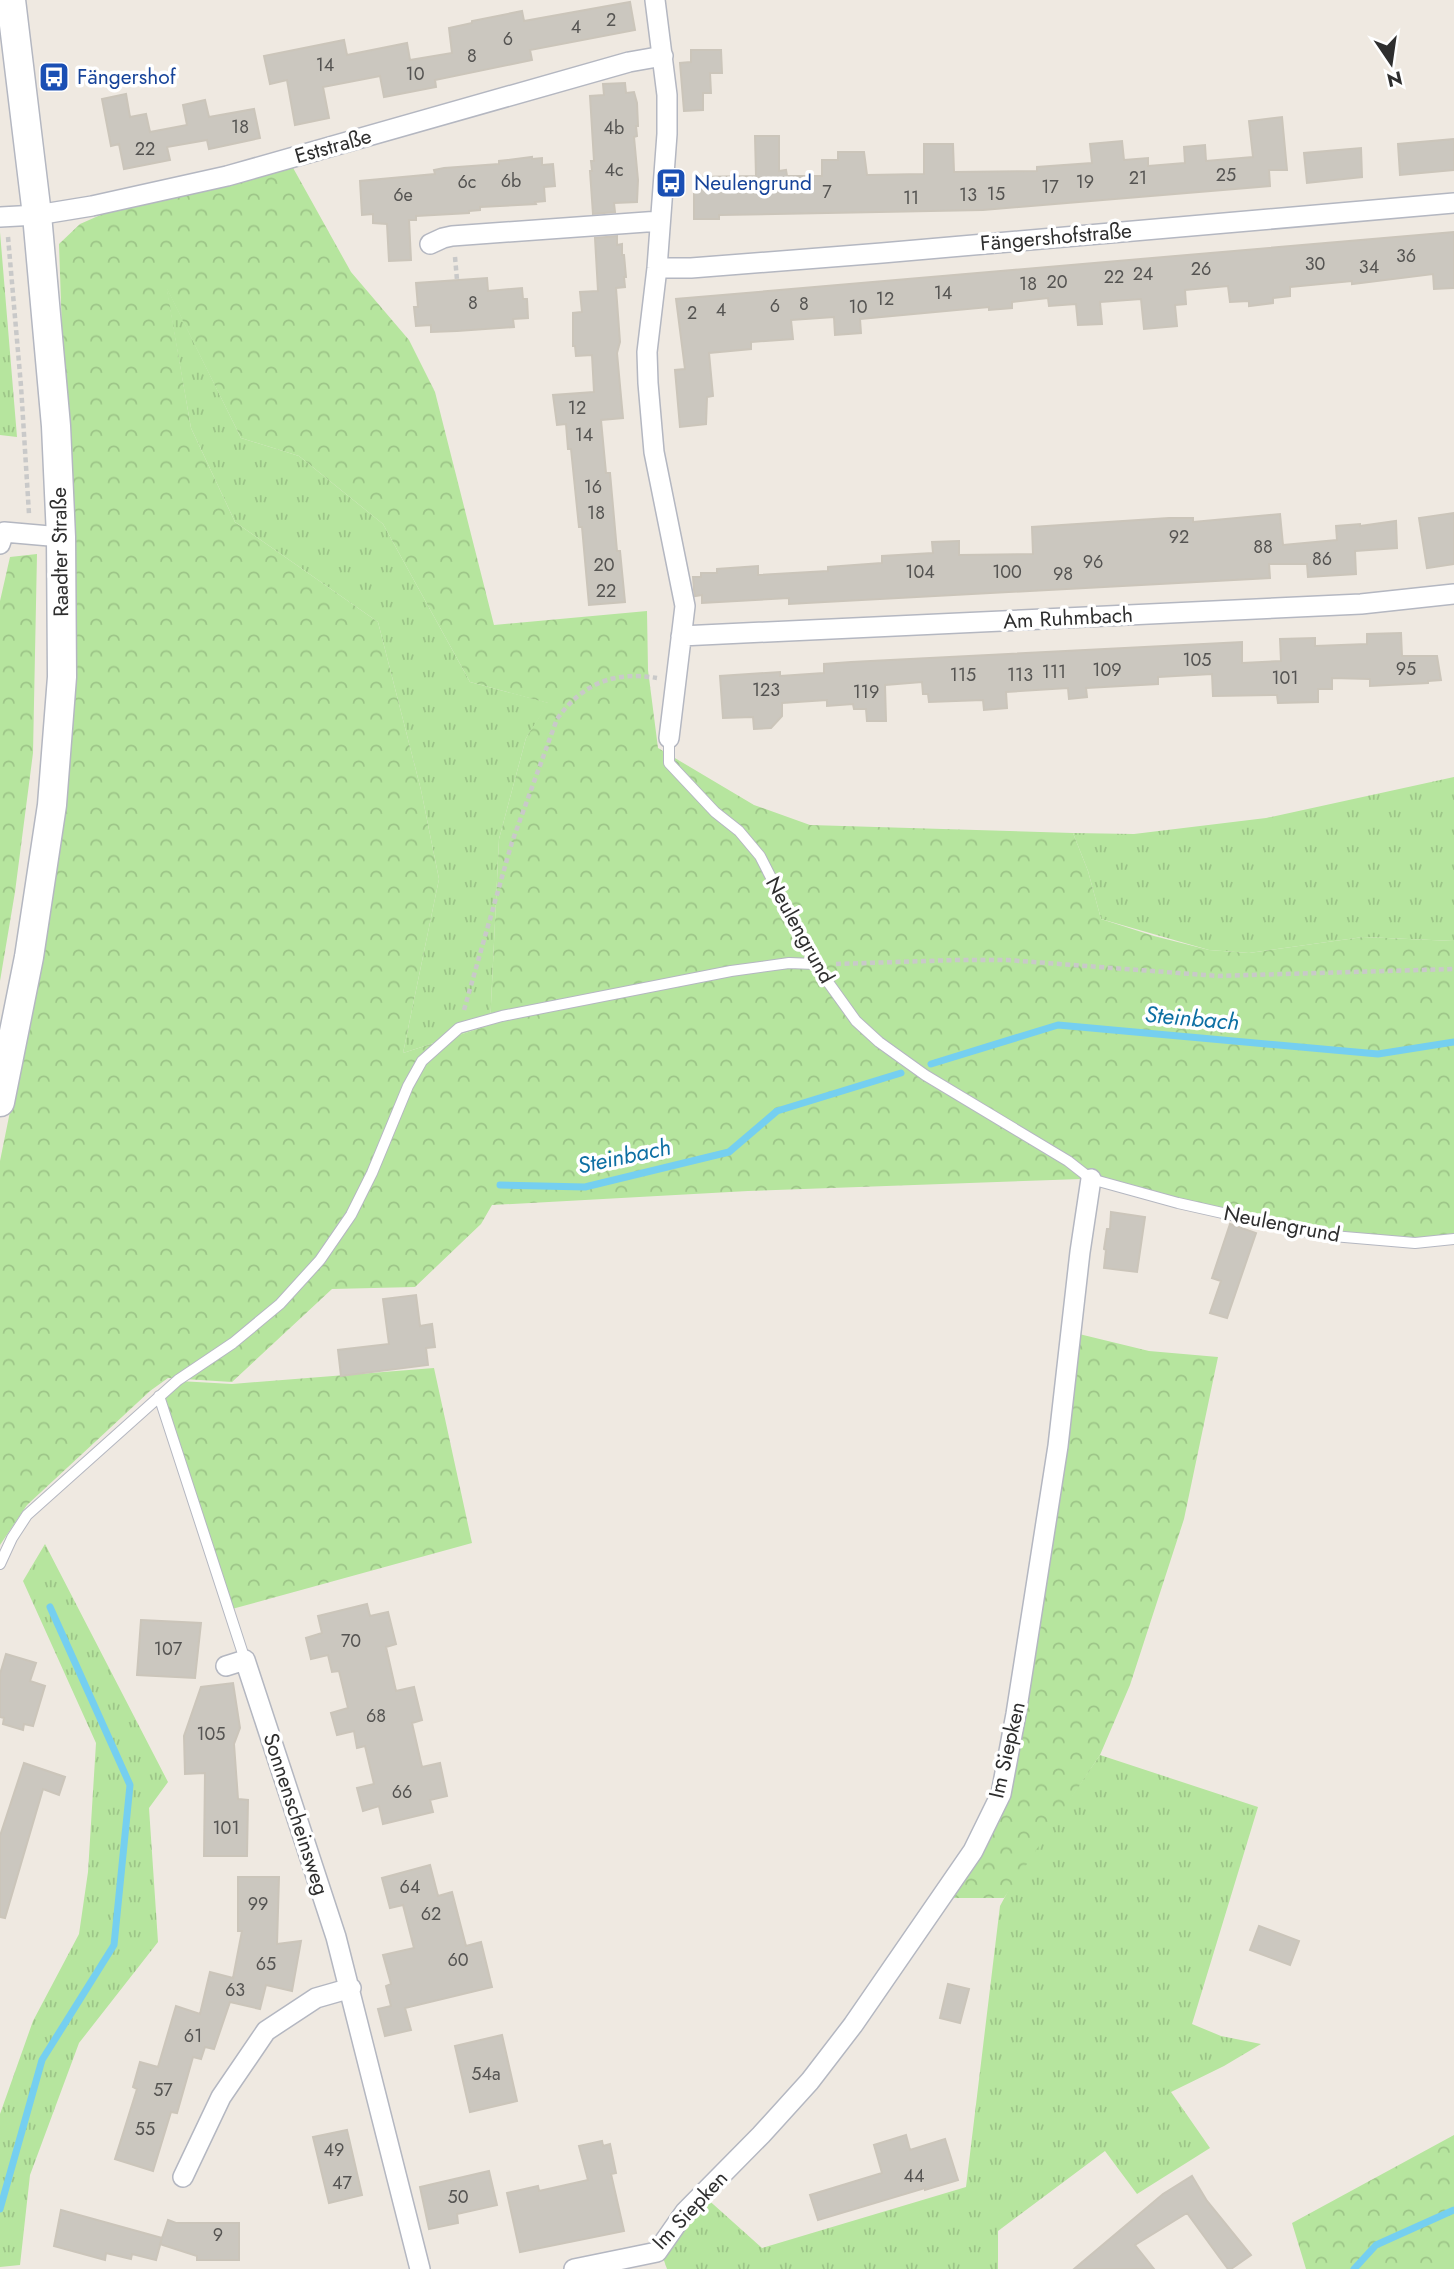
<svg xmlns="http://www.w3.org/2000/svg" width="1454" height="2269" font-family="Jost,sans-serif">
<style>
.grass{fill:url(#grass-tufts)}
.forest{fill:url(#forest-crowns);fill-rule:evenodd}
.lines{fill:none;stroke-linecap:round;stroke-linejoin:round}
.stream{stroke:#75cff0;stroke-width:7}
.building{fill:#cbc7bf;stroke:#cbc5ba;stroke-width:2}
.service-casing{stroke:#b4b7c1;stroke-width:12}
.minor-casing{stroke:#b4b7c1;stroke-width:22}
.secondary-casing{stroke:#b4b7c1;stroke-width:31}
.path{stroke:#c9c9c9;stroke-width:4.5;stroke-dasharray:5 3.5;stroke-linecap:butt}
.service{stroke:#fff;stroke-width:10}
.minor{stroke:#fff;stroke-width:19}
.secondary{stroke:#fff;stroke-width:28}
.labels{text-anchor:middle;stroke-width:7;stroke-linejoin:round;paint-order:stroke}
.number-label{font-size:18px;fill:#555452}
.transit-label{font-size:21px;fill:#164399;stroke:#fff;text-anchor:start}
.street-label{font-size:21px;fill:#2e2e2e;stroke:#fff}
.water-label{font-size:23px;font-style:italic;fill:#0d6fa3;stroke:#fff}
</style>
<defs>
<pattern id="grass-tufts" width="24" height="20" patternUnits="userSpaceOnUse" patternTransform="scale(1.75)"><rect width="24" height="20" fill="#b6e59e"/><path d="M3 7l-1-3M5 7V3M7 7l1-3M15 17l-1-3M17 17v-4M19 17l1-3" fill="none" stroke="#9dc588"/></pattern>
<pattern id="forest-crowns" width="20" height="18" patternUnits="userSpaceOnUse" patternTransform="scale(1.75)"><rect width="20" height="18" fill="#b6e59e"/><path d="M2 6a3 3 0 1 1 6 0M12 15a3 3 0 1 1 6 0" fill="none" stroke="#9dc588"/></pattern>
</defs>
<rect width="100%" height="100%" fill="#efe9e1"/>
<path class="grass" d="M0,232L17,437L0,435Z
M166,286L241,438L299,456L383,524L470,682L549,703L526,738L499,839L490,1025L403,1053L439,879L421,790L378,622L235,522L191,428Z
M1454,777V941L1363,937L1249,953L1209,950L1101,919L1088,871L1073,833L1134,834L1266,818Z
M45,1544L168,1782L149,1808L158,1942L79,2043L30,2175L20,2265L0,2267V2114L33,2021L79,1934L88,1872L96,1743L23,1581Z
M1100,1755L1258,1807L1192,2024L1221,2036L1261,2044L1224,2066L1171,2092L1210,2148L1137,2194L1105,2151L998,2231V2269H667L661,2252L704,2196L762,2248L966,2187L1000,1906L1014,1880Z"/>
<path class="forest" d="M292,166L351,272L409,340L435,392L494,625L647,611L648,670L658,748L754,805L810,825L1073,833L1088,871L1101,919L1154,936L1209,950L1249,953L1363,937L1454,941V1238L1416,1242L1321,1234L1082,1179L748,1191L492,1205L481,1224L415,1287L332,1289L232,1382L168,1378L150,1391L27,1505L0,1545V1161L21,1057L69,538L59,244L80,224L105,213ZM167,289L241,438L299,456L383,524L470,682L548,703L526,738L499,839L490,1025L403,1053L439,879L421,790L378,622L235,522L191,428Z
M37,554L33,753L15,892L0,981V601L10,557Z
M1075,1333L1149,1351L1218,1357L1184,1519L1130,1685L1100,1755L1004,1898H942L1004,1795Z
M434,1368L472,1543L232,1609L159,1396L179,1381L232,1384Z
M1454,2135V2269H1306L1292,2223Z"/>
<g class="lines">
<path class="stream" d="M931,1064L1058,1025L1378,1054L1454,1042
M500,1185L585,1187L729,1152L777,1111L901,1073
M0,2209L42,2060L114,1945L130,1785L50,1607
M1354,2269L1376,2245L1454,2210"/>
</g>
<path class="building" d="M630,2L635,30L530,50L532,60L435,80L436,87L384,97L380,76L323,87L329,118L295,125L287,80L270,84L264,56L344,40L347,55L407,43L410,60L452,53L449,28L472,23V21L522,11L524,21Z
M691,50H721L722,73H710L711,93H703V110L684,111L680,63L691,62Z
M625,83L626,93L634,92L637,103L638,126H636L637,136L634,137L638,180L637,202L614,203L615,212L593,214L590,171H592L591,161H594L590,96L604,95L603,84Z
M126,94L130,117L146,114L150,132L187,125L183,105L205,100L209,117L254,109L260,138L209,149L207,140L167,147L170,160L124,169L119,144L111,146L102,99Z
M1282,117L1287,170H1269L1270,186L983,210L719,215V219H694V177L756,176L755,136H779V171L786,170L787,176H822V160H838V152H864L867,175L924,174V144H953L954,172L1037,171V167L1092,163L1090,144L1122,141L1124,160L1148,158V166L1185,163L1184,147L1205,145L1206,161L1253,157L1249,121Z
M1454,139V170L1400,175L1398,144Z
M1361,148L1362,177L1307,183L1304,153Z
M532,157V159L542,158V165L553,164L555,186L544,187L545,201L535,202L536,204L480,207V210L469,211V213L416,216V220H409L411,260L389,261L387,224L373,223V214L362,215L360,181L435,174L434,170L444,168L499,164V161Z
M1454,232V288L1434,289L1433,274L1352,284V281L1290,287V296L1273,298V303L1249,306V301L1230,302L1228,286L1185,290L1186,304L1175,305L1177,326L1144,329L1141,299L1100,302L1102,324L1078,325L1076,304L1049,306L1048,298L1012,302V308L989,310V307L860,319L861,333L835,335L834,317L791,320L793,339L751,342V349L709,353L713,396L707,397L706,424L680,427L675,370L685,369L676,299Z
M617,236V245L622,244V255H624L626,277H624L625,287L616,288L620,342L617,353L623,418L601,420L606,473H610L617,551H620L625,602L589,605L582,527H579L571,449H568L566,424L557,425L553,395L594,392L592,355L576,356L575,346H573V313L582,312L580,292L598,291L595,238Z
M487,278L488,291L522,288L523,299H527L528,318L513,319L514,327L457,331L431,332V325L416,326L414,307H418L416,283Z
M1454,513V564L1427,568L1419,518Z
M1280,514L1283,545L1337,540L1336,526L1360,524V526L1396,521L1397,548L1355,551L1356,574L1308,577L1307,564H1269L1270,578L789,604V598L702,603V595L695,596L694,590L693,577H701V573H717V569L758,566V575L828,571V567L882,563V556L933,553L932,542L959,541V555L1033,554L1032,527L1169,518H1193V522Z
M1401,633L1402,656H1437L1441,680L1428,681V683L1370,686V679L1332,678V689H1318V702L1278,703L1277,695L1213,696L1212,674L1158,677V684L1086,688L1087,697L1069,699L1068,688L1006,692L1007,708L984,710L983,700L929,702L928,694H923L922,682L885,685L886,721H867L866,709H854L853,704L827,706V700L782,703V716L771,728L754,729L753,717L723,718L720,676L780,672V676L824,673V664L851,662L1242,642V663L1281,661L1280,639L1315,638V646L1367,644V634Z
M1111,1212L1145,1217L1137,1272L1104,1268L1106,1250L1104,1249L1107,1229H1110Z
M1230,1224L1256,1233L1227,1318L1210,1313L1221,1281L1212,1278Z
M416,1295L420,1326L432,1324L435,1347L426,1348L428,1365L341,1376L338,1350L389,1344L383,1299Z
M367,1604L370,1616L388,1612L396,1644L386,1647L396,1691L414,1687L422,1720L412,1723L422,1767L440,1763L447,1796L430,1800L433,1812L383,1824L379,1806L363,1811L357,1788L374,1784L365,1746L357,1748L354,1731L337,1735L331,1713L348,1708L339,1671L332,1672L328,1655L311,1659L306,1638L322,1633L318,1616Z
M141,1620L201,1623L195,1678L137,1675Z
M6,1654L36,1663L30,1681L45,1686L33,1726L24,1724L23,1730L3,1724L4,1718L0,1717V1674Z
M233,1683L240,1728L234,1744L238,1799L248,1800L247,1856H204L205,1773L185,1774L184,1736L201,1687Z
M24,1763L65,1777L59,1795L43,1789L5,1918L0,1917V1836Z
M430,1865L438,1896L452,1892L466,1946L481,1942L492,1987L405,2008L411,2030L385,2036L378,2009L391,2006L386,1986L391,1984L383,1955L414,1948L403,1905L390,1908L382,1878Z
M238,1877H279L277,1944L301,1941L292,1991L266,1985L260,2009L230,2002L214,2049L205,2047L201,2059L193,2057L177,2113L171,2112L153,2171L115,2159L137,2089L133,2087L140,2062L158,2067L176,2006L200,2014L210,1972L233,1978L242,1931H238Z
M1259,1926L1299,1941L1290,1965L1250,1950Z
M948,1984L969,1989L960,2023L940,2018Z
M502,2035L517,2101L470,2112L455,2046Z
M347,2130L362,2195L329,2203L313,2137Z
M906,2135L910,2150L945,2139L958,2180L925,2190V2188L818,2220L810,2195L882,2173L874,2145Z
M602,2141L603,2146L610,2144L616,2173L611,2174L624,2231L520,2252L507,2193L538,2186L539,2191L588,2180L579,2146Z
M489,2171L497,2205L457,2214L458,2223L429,2229L420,2187Z
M1192,2176L1207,2201L1251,2255L1231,2269H1228L1187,2213L1135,2245L1154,2269H1074L1163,2194Z
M61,2210L162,2238L156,2260L132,2254L131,2259L106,2253L105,2260L54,2246Z
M168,2220L176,2223H239V2260H197V2256L160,2244Z"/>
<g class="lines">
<g class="service-casing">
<path id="service" d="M669,738V763L715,812L739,831L760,856L815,964L856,1021L879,1042L925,1075L1068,1161L1091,1179L1178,1203L1321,1235L1415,1243L1454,1239
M159,1396L245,1660
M0,1564L12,1538L27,1515L178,1380L233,1343L280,1304L320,1260L351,1215L372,1173L408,1086L422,1061L459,1028L502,1016L731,971L789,963L815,964"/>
</g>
<g class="minor-casing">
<path id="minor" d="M655,0L667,95V134L657,268L647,352L648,383L654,452L685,606L669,738
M0,217L37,215L92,206L227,176L629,62L663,56
M430,244L443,238L452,236L660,221
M657,268H691L882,253L1454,203
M0,544L4,532L61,537
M681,636L1361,604L1454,594
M226,1666L245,1660L336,1937L420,2269
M183,2177L221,2097L266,2031L316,1998L351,1988
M574,2269L657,2252L685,2212L761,2135L810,2081L853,2025L973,1851L1001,1794L1016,1714L1058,1446L1080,1252L1091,1179"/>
</g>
<g class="secondary-casing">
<path id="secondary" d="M0,1102L29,957L52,805L62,677L61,537L56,426L37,215L11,0"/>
</g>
<path class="path" d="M8,237L21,386L29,514
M455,257L457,280
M836,964L956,960H1007L1218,976L1454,969
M464,1010L512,842L557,719C583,683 614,671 657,678"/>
<use href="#service" class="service"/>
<use href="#minor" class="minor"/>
<use href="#secondary" class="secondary"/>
</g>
<defs>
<g id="bus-square" transform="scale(1.575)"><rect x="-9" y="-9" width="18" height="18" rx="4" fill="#1a4fb4" stroke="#fff"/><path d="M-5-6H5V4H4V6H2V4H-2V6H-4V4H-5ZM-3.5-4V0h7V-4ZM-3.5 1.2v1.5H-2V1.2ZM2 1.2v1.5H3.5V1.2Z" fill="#fff"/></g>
</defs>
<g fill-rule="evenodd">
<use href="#bus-square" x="54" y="77"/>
<use href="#bus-square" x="671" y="183"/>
</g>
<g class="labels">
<g class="number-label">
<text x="611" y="26">2</text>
<text x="576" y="33">4</text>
<text x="508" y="45">6</text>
<text x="472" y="62">8</text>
<text x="325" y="71">14</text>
<text x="415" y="80">10</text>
<text x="240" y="133">18</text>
<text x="614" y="134">4b</text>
<text x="145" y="155">22</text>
<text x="614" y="176">4c</text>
<text x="1226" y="181">25</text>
<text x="1138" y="184">21</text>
<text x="511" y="187">6b</text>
<text x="467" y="188">6c</text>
<text x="1085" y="188">19</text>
<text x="1050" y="193">17</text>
<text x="827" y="198">7</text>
<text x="996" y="200">15</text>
<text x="403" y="201">6e</text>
<text x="968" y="201">13</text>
<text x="911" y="204">11</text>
<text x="1406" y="262">36</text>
<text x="1315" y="270">30</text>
<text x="1369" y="273">34</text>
<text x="1201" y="275">26</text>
<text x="1143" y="280">24</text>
<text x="1114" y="283">22</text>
<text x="1057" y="288">20</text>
<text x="1028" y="290">18</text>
<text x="943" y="299">14</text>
<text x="885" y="305">12</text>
<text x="473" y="309">8</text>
<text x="804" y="310">8</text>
<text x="775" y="312">6</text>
<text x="858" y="313">10</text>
<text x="721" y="316">4</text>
<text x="692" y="319">2</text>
<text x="577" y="414">12</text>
<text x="584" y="441">14</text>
<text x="593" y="493">16</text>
<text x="596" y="519">18</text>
<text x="1179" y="543">92</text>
<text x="1263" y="553">88</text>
<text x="1322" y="565">86</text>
<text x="1093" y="568">96</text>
<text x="604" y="571">20</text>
<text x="920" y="578">104</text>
<text x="1007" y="578">100</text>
<text x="1063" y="580">98</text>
<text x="606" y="597">22</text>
<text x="1197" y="666">105</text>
<text x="1406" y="675">95</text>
<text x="1107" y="676">109</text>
<text x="1054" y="678">111</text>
<text x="963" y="681">115</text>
<text x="1020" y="681">113</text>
<text x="1285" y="684">101</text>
<text x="766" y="696">123</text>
<text x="866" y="698">119</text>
<text x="351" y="1647">70</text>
<text x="168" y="1655">107</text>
<text x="376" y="1722">68</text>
<text x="211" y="1740">105</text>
<text x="402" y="1798">66</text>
<text x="226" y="1834">101</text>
<text x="410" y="1893">64</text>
<text x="258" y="1910">99</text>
<text x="431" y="1920">62</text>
<text x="458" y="1966">60</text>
<text x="266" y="1970">65</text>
<text x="235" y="1996">63</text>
<text x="193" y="2042">61</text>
<text x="486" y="2080">54a</text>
<text x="163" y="2096">57</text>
<text x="145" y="2135">55</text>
<text x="334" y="2156">49</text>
<text x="914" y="2182">44</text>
<text x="342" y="2189">47</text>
<text x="458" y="2203">50</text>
<text x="218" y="2241">9</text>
</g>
<g class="transit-label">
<text x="77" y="84">Fängershof</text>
<text x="694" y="190">Neulengrund</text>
</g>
<g class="street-label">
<text transform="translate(333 146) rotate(-16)" y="7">Eststraße</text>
<text transform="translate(1056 237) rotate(-5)" y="7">Fängershofstraße</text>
<text transform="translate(60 552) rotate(-91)" y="7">Raadter Straße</text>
<text transform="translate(1068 618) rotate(-3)" y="7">Am Ruhmbach</text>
<text transform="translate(800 930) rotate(61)" y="7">Neulengrund</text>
<text transform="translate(1282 1224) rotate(11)" y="7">Neulengrund</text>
<text transform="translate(1007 1750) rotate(-77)" y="7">Im Siepken</text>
<text transform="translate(296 1814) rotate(72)" y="7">Sonnenscheinsweg</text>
<text transform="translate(690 2210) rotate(-47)" y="7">Im Siepken</text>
</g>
<g class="water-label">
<text transform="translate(1192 1018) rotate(5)" y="8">Steinbach</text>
<text transform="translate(624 1156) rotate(-12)" y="8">Steinbach</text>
</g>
</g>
<g transform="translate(1391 63) rotate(167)" stroke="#ffffff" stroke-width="5" paint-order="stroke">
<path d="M0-5L12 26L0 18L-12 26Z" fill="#2e2e2e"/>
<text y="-10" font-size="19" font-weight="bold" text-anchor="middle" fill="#2e2e2e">N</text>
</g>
</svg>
